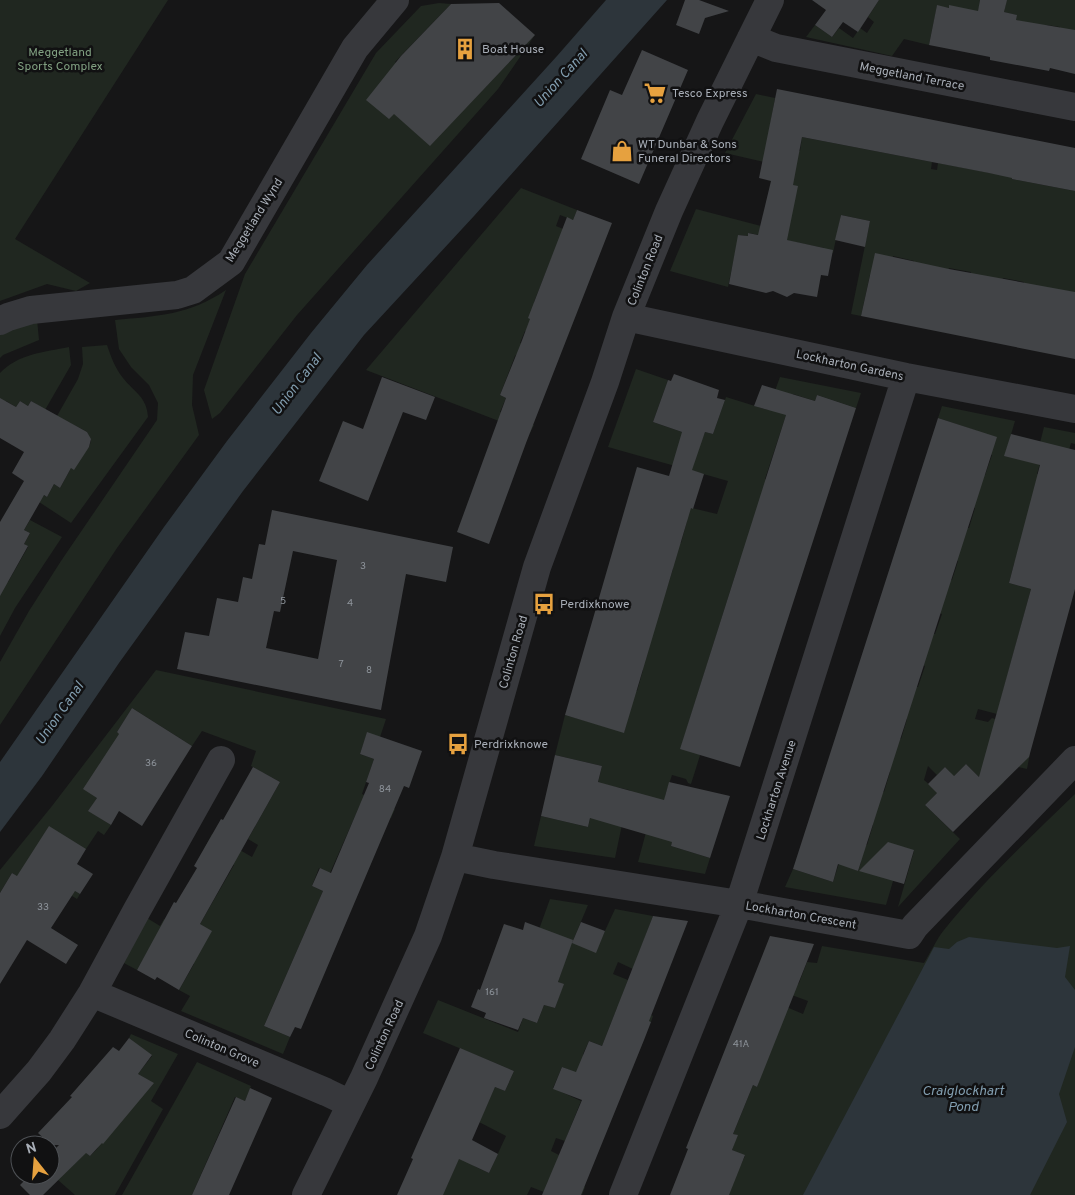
<svg xmlns="http://www.w3.org/2000/svg" width="1075" height="1195" font-family="Overpass,sans-serif">
<style>
.green{fill:#202720}
.water{fill:#2d353b}
.building{fill:#424447;fill-rule:evenodd}
.lines{fill:none;stroke-linecap:round;stroke-linejoin:round}
.minor{stroke:#37383c;stroke-width:28}
.labels{text-anchor:middle;stroke-width:5;stroke-linejoin:round;paint-order:stroke}
.number-label{font-size:10px;fill:#8e949b}
.poi-label{font-size:12px;fill:#a8aeb7;stroke:#111112;text-anchor:start}
.park-label{font-size:12px;fill:#81a081;stroke:#111112}
.street-label{font-size:12px;fill:#a8aeb7;stroke:#111112}
.water-label{font-size:14px;font-style:italic;fill:#829eb0;stroke:#111112}
</style>
<rect width="100%" height="100%" fill="#161617"/>
<path class="green" d="M0,0H168L15,239L90,283L76,291L47,284L0,301Z
M879,0H980L978,14L950,6L949,8L937,6L929,45L904,39L892,56L806,37L815,25L832,37L839,28L853,38L860,28L867,33L874,22L868,17Z
M999,0H1075V33L1060,30V27L1047,25L1046,27L1015,20L1016,15L1004,12L1006,2Z
M439,3L451,4L395,62L454,120L535,35L498,89L297,315L220,413L212,419L204,390L245,274L376,53L421,6Z
M756,94L775,98L769,131L786,148L800,151L802,137L932,162L931,169L937,170L938,163L1001,175L1018,146L1012,179L1075,191V292L1019,304L1024,282L1003,278L998,300L966,294L971,272L949,268L945,289L910,282L914,261L893,256L889,278L870,275L861,316L851,314L870,221L841,215L833,253L824,251V248L749,233L748,236L739,235L728,287L670,271L696,209L761,226L779,182L782,166L725,153Z
M521,188L577,210L573,220L560,215L556,226L568,231L552,257L534,302L540,309L530,333L525,331L520,343L526,345L515,356L500,395L506,398L500,412L534,425L530,433L366,370Z
M226,290L193,375L192,405L199,435L117,548L0,725V662L29,611L61,561L157,420L158,403L149,385L131,367L119,349L115,320C158,316 189,315 226,290Z
M37,319L39,340L3,355L0,358V333Z
M107,345C111,357 115,368 123,378C134,392 147,397 148,417L71,523L36,500L40,493L47,497L54,484L60,488L71,468L89,447L91,441L87,432L57,416L78,379L83,364L82,347Z
M69,347L71,365L45,410L31,401L28,406L20,401L16,407L6,401L0,410V373C18,354 44,352 69,347Z
M636,369L668,380L653,422L702,439L705,432L713,434L726,397L768,410L780,377L861,393L856,408L817,395L815,401L793,394L765,479L777,483L739,563L682,744L696,748L703,746L691,784L688,783L686,779L672,775L665,796L679,800L677,827L671,846L710,858L705,874L638,862L652,810L629,790L602,784L597,787L602,766L555,755L565,715L624,732L627,722L615,718L624,688L637,691L643,670L630,666L666,591L673,569L668,540L681,543L687,521L675,504L717,514L728,481L608,447Z
M942,406L1015,421L1005,455L1035,463L1044,427L1075,433V444L1071,443L1066,461L1042,456L1037,474L1060,481L1014,564L1009,583L1031,589L997,714L978,709L975,719L988,722L992,718L995,719L1030,753L1027,769L996,762L990,769L1004,782L994,792L966,764L952,778L950,772L945,767L937,775L928,766L924,780L938,792L925,805L960,839L898,907L914,851L903,847L886,905L785,887L793,869L833,882L839,863L858,871L861,862L841,855L853,840L867,845L873,825L861,821L871,788L884,792L890,772L877,768L888,735L901,739L907,719L894,715L905,683L918,687L925,666L911,661L921,629L935,634L942,614L927,609L938,576L952,580L958,561L944,556L955,524L969,528L975,508L961,503L971,471L985,475L992,455L978,450L977,431L938,418Z
M30,520L62,537L15,608L0,636V583L8,582L28,547L24,544L30,533L24,530Z
M156,670L386,719L380,737L367,733L360,754L374,759L362,794L395,809L391,818L360,805L330,873L319,868L312,886L323,891L264,1026L290,1037L283,1054L181,1011L190,996L179,990L194,964L153,942L137,970L122,962L147,918L160,926L164,919L205,942L200,924L234,865L204,849L212,834L252,857L258,845L248,839L280,782L251,766L256,751L202,731L192,746L132,708L117,732L131,742L162,794L159,799L100,762L97,798L89,811L111,825L104,835L98,831L86,849L40,869L80,894L77,899L56,886L49,897L12,873L0,893V870L52,806Z
M1075,794V1195H726L745,1156L732,1150L737,1135L733,1134L753,1085L757,1087L784,1006L803,1014L808,1001L789,994L799,983L807,962L817,963L822,946L924,963C931,952 936,940 944,930C983,881 1030,838 1075,794Z
M593,807L624,815L615,858L534,846L541,816L588,827Z
M550,899L588,905L572,943L598,946L615,909L653,916L633,969L618,962L613,974L628,980L622,996L653,1016L651,1022L617,1008L602,1046L589,1041L583,1054L590,1078L562,1067L553,1088L581,1101L565,1141L556,1138L551,1151L559,1155L552,1174L585,1187L582,1195L548,1181L544,1192L531,1187L527,1195H423L429,1184L445,1190L460,1156L476,1167L489,1173L506,1136L479,1122L495,1087L505,1091L514,1071L423,1033L438,1000L518,1032L523,1018L537,1023L544,1005L555,1008L563,985L558,982L563,967L537,935Z
M131,1034L178,1054L151,1101L163,1109L115,1195H75L58,1180L81,1148L90,1156L97,1149L133,1080L152,1056L129,1038Z
M197,1062L251,1086L245,1101L235,1097L192,1195H122Z"/>
<path class="water" d="M606,0H667L474,216L364,335L243,491L119,663L42,776L0,832V762L164,527L227,441L311,333L367,265L557,56Z
M969,937L1057,948L1070,946L1065,977L1075,990V1047L1059,1094L1067,1122L1030,1195H803L934,947L949,949L957,942Z"/>
<path class="building" d="M685,0H699L729,11L705,18L699,34L676,25Z
M812,0H879L858,32L843,22L832,37L815,25L826,10Z
M980,0H1007L1004,12L1017,15L1016,20L1075,30V74L1050,68L1049,71L990,60V57L929,45L937,5L949,8V5L978,11Z
M499,3L535,35L430,146L394,114L389,119L366,100L401,56L451,4Z
M642,50L688,70L639,184L581,159L610,90L622,95Z
M777,89L1075,148V191L1012,179V178L989,173L802,137L793,185L798,186L787,240L833,250L828,276L821,275L817,297L794,293L787,297L773,291L766,293L729,284L738,235L748,236V233L758,235L771,181L759,178Z
M577,210L612,223L526,443L489,544L457,532L506,398L500,395L521,343L530,319L528,318L567,217L573,220Z
M841,215L870,221L865,247L835,240Z
M875,253L949,269L1075,292V359L861,316Z
M674,374L719,390L717,398L725,400L713,434L705,432L692,470L704,474L693,509L691,508L624,733L565,715L637,467L669,476L682,432L653,422L668,380L671,381Z
M382,377L435,397L426,420L403,412L368,501L319,481L343,421L363,429Z
M762,385L815,401L817,395L856,408L740,767L680,749L786,415L754,406Z
M0,398L16,407L20,401L28,406L31,401L87,432L91,439L89,447L74,470L71,468L60,488L54,484L47,497L44,495L24,530L30,533L24,544L28,546L0,596V522L24,481L12,473L24,452L0,438Z
M938,418L997,437L858,871L838,864L833,882L793,869Z
M1011,434L1075,450V589L1029,757L953,832L925,805L937,793L928,784L945,767L954,776L966,764L979,777L1031,589L1009,583L1040,465L1004,456Z
M272,510L453,547L446,582L406,574L381,710L177,669L185,632L209,636L217,598L238,602L243,577L252,579L259,544L265,545ZM293,551L337,560L318,659L266,648L274,611L280,612Z
M132,708L192,746L142,826L119,811L111,825L88,811L97,798L83,789L119,734L117,732Z
M367,732L422,751L409,788L404,786L301,1029L295,1027L290,1037L264,1026L323,891L312,886L320,868L331,873L369,783L366,782L374,759L360,754Z
M555,755L602,766L598,782L664,800L669,782L730,796L710,858L671,846L672,842L590,818L588,827L541,816Z
M253,767L280,782L200,924L212,931L179,990L157,977L155,980L137,970L174,902L176,903L197,868L194,866L221,819L223,820Z
M49,826L86,849L77,864L93,874L80,894L75,891L51,928L78,945L66,964L27,940L0,984V893L12,873L17,876Z
M888,842L914,850L904,884L859,871Z
M653,916L688,921L649,1021L651,1022L644,1040L581,1195H542L582,1100L553,1089L562,1067L576,1072L589,1041L602,1046Z
M525,922L573,940L558,982L564,984L555,1008L544,1005L537,1023L523,1018L518,1030L484,1018L486,1013L471,1007L478,989L480,990L504,924L523,930Z
M581,922L605,931L596,953L572,943Z
M770,936L814,944L757,1087L753,1085L733,1134L738,1135L732,1150L745,1155L729,1195H670L688,1149L686,1148Z
M129,1038L152,1055L138,1074L154,1083L103,1144L102,1143L90,1156L86,1153L43,1195H30L20,1185L30,1175H50V1154L59,1145H51L38,1133L72,1097L70,1096L113,1047L119,1051Z
M460,1048L514,1071L505,1091L495,1087L472,1140L498,1154L489,1173L459,1159L443,1195H397L413,1159L411,1158L418,1142Z
M250,1088L272,1098L229,1195H192L236,1097L245,1101Z"/>
<g class="lines">
<path class="minor" d="M751,38L776,48L1075,107
M626,317L906,377L1075,409
M0,321L8,317L31,310L177,295L193,290L231,262L355,48L395,0
M455,857L494,865L739,904L909,935L915,926L1075,760
M92,993L326,1092L351,1104
M0,1115L39,1071L62,1040L92,993L137,910L221,760
M306,1195L364,1078L428,936L455,857L537,567L605,382L626,317L669,211L710,121L770,0
M623,1195L739,904L906,377"/>
</g>
<defs>
<g id="building-bare" transform="scale(1.725)"><path d="M-4-6H4V6H1V3H-1V6H-4ZM-2.5-4.3h1.7v1.8h-1.7ZM.8-4.3h1.7v1.8H.8ZM-2.5-1h1.7V.8h-1.7ZM.8-1h1.7V.8H.8Z" fill="#e6a13f" stroke="#111112" stroke-width="2.5" paint-order="stroke"/></g>
<g id="supermarket-bare" transform="scale(1.725)"><path d="M-6-5.5h2.5l.6 2H6L4.5 2H-2.5L-4.4-4H-6ZM-1.5 3.2a1.3 1.3 0 1 0 .1 0ZM3 3.2a1.3 1.3 0 1 0 .1 0Z" fill="#e6a13f" stroke="#111112" stroke-width="2.5" paint-order="stroke"/></g>
<g id="shop-bare" transform="scale(1.725)"><path d="M-5-2.5h2.3a2.7 3.5 0 0 1 5.4 0H5L5.5 6h-11ZM-1.5-2.5h3a1.5 2.3 0 0 0-3 0Z" fill="#e6a13f" stroke="#111112" stroke-width="2.5" paint-order="stroke"/></g>
<g id="bus-bare" transform="scale(1.725)"><path d="M-5-6H5V4H4V6H2V4H-2V6H-4V4H-5ZM-3.5-4V0h7V-4ZM-3.5 1.2v1.5H-2V1.2ZM2 1.2v1.5H3.5V1.2Z" fill="#e6a13f" stroke="#111112" stroke-width="2.5" paint-order="stroke"/></g>
</defs>
<g fill-rule="evenodd">
<use href="#building-bare" x="465" y="49"/>
<use href="#supermarket-bare" x="655" y="93"/>
<use href="#shop-bare" x="622" y="151"/>
<use href="#bus-bare" x="544" y="604"/>
<use href="#bus-bare" x="458" y="744"/>
</g>
<g class="labels">
<g class="number-label">
<text x="363" y="569">3</text>
<text x="283" y="604">5</text>
<text x="350" y="606">4</text>
<text x="341" y="667">7</text>
<text x="369" y="673">8</text>
<text x="151" y="766">36</text>
<text x="385" y="792">84</text>
<text x="43" y="910">33</text>
<text x="492" y="995">161</text>
<text x="741" y="1047">41A</text>
</g>
<g class="poi-label">
<text x="482" y="53">Boat House</text>
<text x="672" y="97">Tesco Express</text>
<text x="638" y="148">WT Dunbar &amp; Sons<tspan x="638" dy="14">Funeral Directors</tspan></text>
<text x="560" y="608">Perdixknowe</text>
<text x="474" y="748">Perdrixknowe</text>
</g>
<g class="park-label">
<text x="60" y="56">Meggetland<tspan x="60" dy="14">Sports Complex</tspan></text>
</g>
<g class="street-label">
<text transform="translate(912 76) rotate(11)" y="4">Meggetland Terrace</text>
<text transform="translate(254 220) rotate(-58)" y="4">Meggetland Wynd</text>
<text transform="translate(645 270) rotate(-68)" y="4">Colinton Road</text>
<text transform="translate(850 365) rotate(12)" y="4">Lockharton Gardens</text>
<text transform="translate(513 652) rotate(-74)" y="4">Colinton Road</text>
<text transform="translate(776 790) rotate(-72)" y="4">Lockharton Avenue</text>
<text transform="translate(801 915) rotate(10)" y="4">Lockharton Crescent</text>
<text transform="translate(384 1035) rotate(-65)" y="4">Colinton Road</text>
<text transform="translate(222 1048) rotate(23)" y="4">Colinton Grove</text>
</g>
<g class="water-label">
<text transform="translate(560 78) rotate(-48)" y="5">Union Canal</text>
<text transform="translate(296 384) rotate(-53)" y="5">Union Canal</text>
<text transform="translate(59 713) rotate(-55)" y="5">Union Canal</text>
<text x="963" y="1095">Craiglockhart<tspan x="963" dy="16">Pond</tspan></text>
</g>
</g>
<g transform="translate(35 1160) rotate(343)"><circle r="24" fill="#111112" stroke="#4d5054"/>
<path d="M0-4L9 19L0 12L-9 19Z" fill="#e6a13f"/>
<text y="-8" font-size="14" font-weight="bold" text-anchor="middle" fill="#a8aeb7">N</text>
</g>
</svg>
